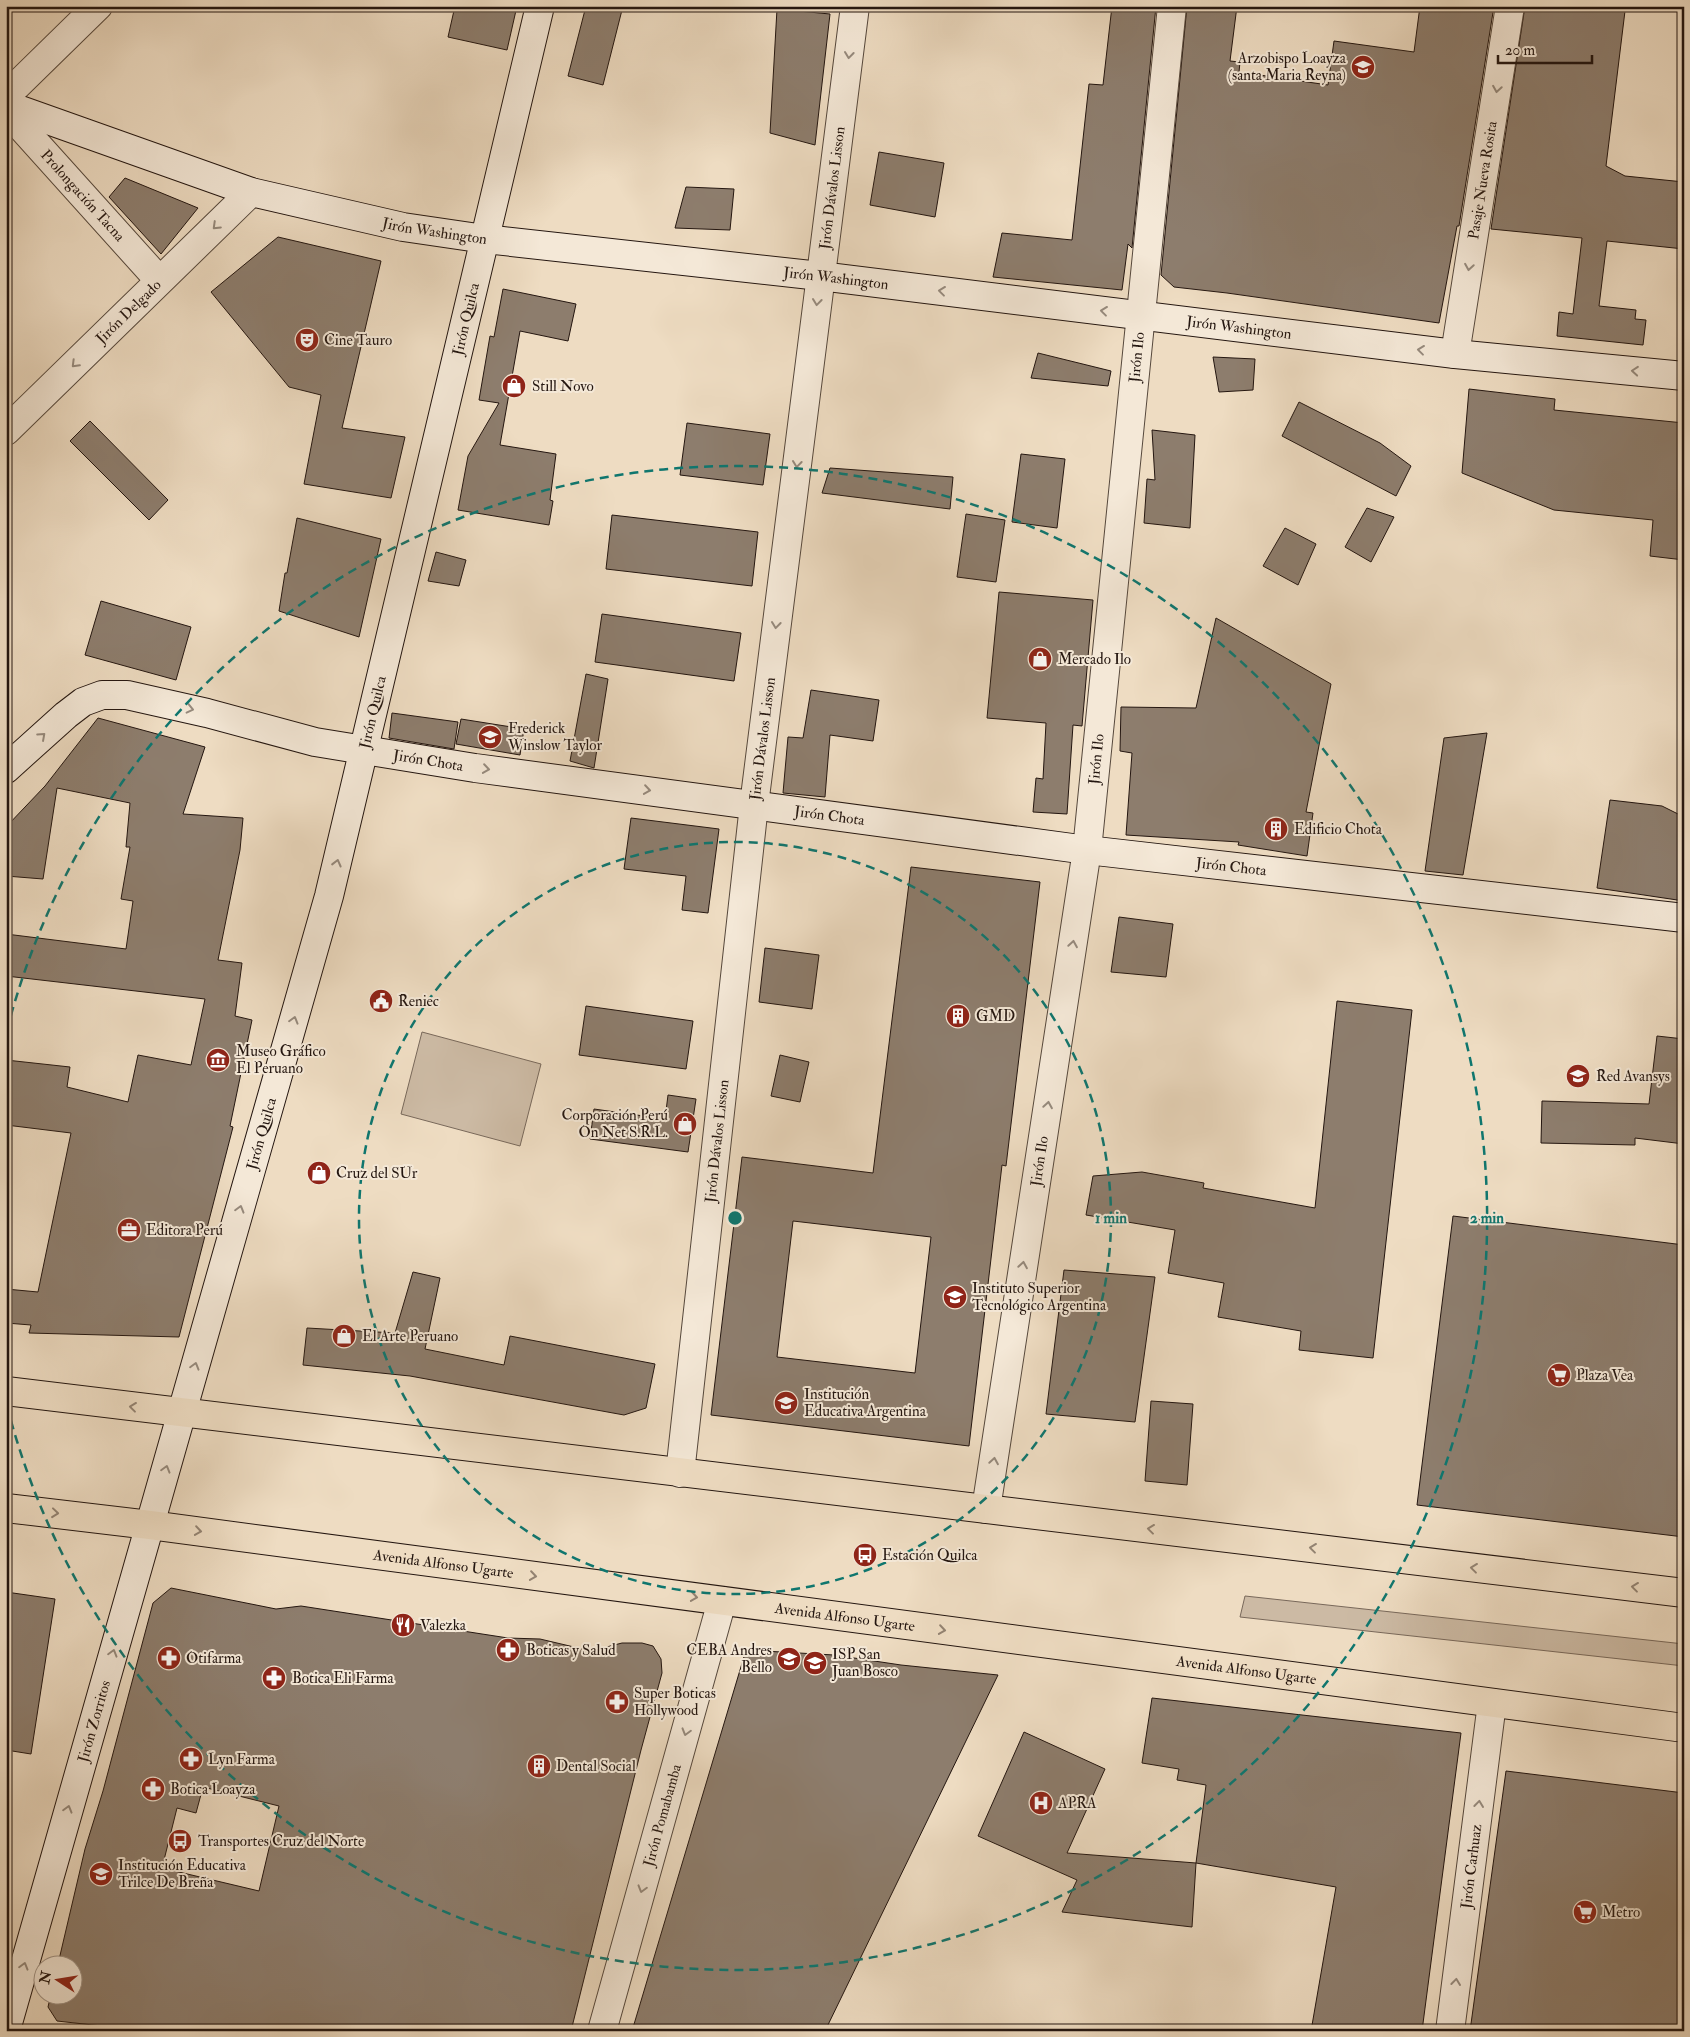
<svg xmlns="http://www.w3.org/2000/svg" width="1690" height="2037" font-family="'IM FELL Double Pica',serif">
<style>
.green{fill:#ccbaa4;stroke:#78685a}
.building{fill:#8d7d6d;stroke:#241610;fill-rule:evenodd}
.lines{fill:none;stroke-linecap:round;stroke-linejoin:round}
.street-casing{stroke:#56483c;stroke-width:30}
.secondary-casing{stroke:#241610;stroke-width:30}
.primary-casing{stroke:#241610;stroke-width:30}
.street{stroke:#f4e8d7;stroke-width:28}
.secondary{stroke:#f4e8d7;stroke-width:28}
.primary{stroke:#eedcc2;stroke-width:28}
.oneway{stroke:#968a7d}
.oneway2{stroke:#938372}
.ring{fill:none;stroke:#0f766e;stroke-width:2.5;stroke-dasharray:9 6}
.labels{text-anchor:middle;stroke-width:4;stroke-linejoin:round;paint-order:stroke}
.poi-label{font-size:15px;fill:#241610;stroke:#f4e8d7;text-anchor:start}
.street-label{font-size:15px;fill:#241610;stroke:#f4e8d7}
.centre{fill:#0f766e;stroke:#f4e8d7;stroke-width:2.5}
.ring-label{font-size:15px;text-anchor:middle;font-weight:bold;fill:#0f766e;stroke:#f4e8d7;stroke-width:4;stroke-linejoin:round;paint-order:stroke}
</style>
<rect width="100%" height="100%" fill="#eedcc2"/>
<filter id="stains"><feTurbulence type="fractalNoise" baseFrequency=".004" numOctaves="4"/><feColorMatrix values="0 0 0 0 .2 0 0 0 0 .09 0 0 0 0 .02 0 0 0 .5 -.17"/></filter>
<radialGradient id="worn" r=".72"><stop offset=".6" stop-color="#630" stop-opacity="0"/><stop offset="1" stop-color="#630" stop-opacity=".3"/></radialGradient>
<path class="green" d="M422,1032L541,1064L520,1146L401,1114Z
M1245,1596L1684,1644V1666L1240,1617Z"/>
<path class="building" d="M455,6H517L507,50L448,37Z
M586,6H623L603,85L568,76Z
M1112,6H1156L1132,248L1128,244L1122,290L993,277L1002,233L1072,240L1089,84L1103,85Z
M1187,6H1237L1230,61L1240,62L1239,72L1328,85L1334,41L1414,52L1420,6H1494L1459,226H1457L1439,323L1227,293L1174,287L1161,275Z
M1525,6H1591L1625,11L1606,166L1625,176L1684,182V249L1607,241L1599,306L1636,310L1635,319L1646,320L1643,345L1557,336L1559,312L1573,314L1582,238L1491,229Z
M777,9L830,14L815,145L770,133Z
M879,152L944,163L935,217L870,205Z
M125,178L198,208L161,254L109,197Z
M686,187L734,189L730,230L675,228Z
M278,237L381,261L342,428L405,437L391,498L304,484L321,395L289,387L211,292Z
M503,289L576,304L568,341L520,331L500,445L556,454L550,500L553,501L549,525L458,510L468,456L499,403L479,400L490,336L494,337Z
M1038,353L1111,371L1108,386L1031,378Z
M1213,357L1255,359L1253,390L1219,392Z
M1469,389L1555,399L1554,410L1684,423V560L1650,556L1653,520L1554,510L1462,473Z
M1299,402L1380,443L1411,466L1396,496L1282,436Z
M90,421L168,500L149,520L70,441Z
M687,423L770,434L763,485L680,475Z
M1152,430L1195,435L1190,528L1144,523L1147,479L1155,480Z
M1021,454L1065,459L1057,528L1012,522Z
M830,468L953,477L950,509L822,493Z
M1367,508L1394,517L1371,562L1345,547Z
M966,514L1005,520L996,582L957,577Z
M612,515L758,532L752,586L606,569Z
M297,518L381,539L359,637L279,611L285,573H287Z
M1285,528L1316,544L1298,585L1263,566Z
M436,552L466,560L459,586L428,581Z
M999,592L1093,600L1082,726L1073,725L1067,814L1033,812L1036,778L1043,779L1046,723L987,718Z
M101,601L191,627L176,680L85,655Z
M602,614L741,633L734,681L595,662Z
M1216,618L1331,684L1306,812L1313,813L1307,856L1238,845L1239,842L1126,835L1132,753L1120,751L1121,707L1196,708Z
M586,674L608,679L594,768L570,761Z
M811,690L879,700L873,741L830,735L825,797L783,793L788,737L803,738Z
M392,713L458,722L454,749L389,738Z
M98,718L205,747L183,814L243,818L240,850L218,960L242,963L235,1016L252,1020L230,1126L233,1127L179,1337L29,1333L31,1325L6,1323V1289L38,1292L71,1133L6,1125V1060L70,1067L67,1087L128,1102L138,1055L191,1065L205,999L6,976V934L126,949L133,901L121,899L130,847H126L130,803L57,788L43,879L6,876V827L45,786Z
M461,719L524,729L520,755L456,744Z
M1487,733L1463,875L1425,871L1444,738Z
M1610,800L1662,806L1684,817V901L1597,888Z
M631,818L719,829L708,913L682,910L686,876L624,869Z
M911,867L1040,882L1006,1166L1002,1165L969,1446L711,1415L742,1157L873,1173ZM793,1221L931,1237L915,1373L777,1357Z
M1119,917L1173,924L1166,977L1111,972Z
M765,948L819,955L812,1009L759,1002Z
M1337,1001L1412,1010L1373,1358L1299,1350L1301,1331L1218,1317L1224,1283L1168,1273L1175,1230L1086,1215L1093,1176L1142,1172L1204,1183L1203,1188L1315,1208Z
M586,1006L693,1021L686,1069L579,1055Z
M1657,1036L1684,1039V1144L1635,1138V1145L1541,1143L1542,1101L1649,1104Z
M780,1055L809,1062L800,1102L771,1096Z
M668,1095L696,1099L688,1152L590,1139L594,1109L665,1119Z
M1453,1216L1684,1245V1537L1417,1505Z
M1064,1270L1155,1277L1135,1422L1046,1414Z
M413,1272L440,1278L425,1349L504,1365L510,1336L655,1364L646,1408L624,1415L410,1376L303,1365L307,1328L395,1333Z
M1151,1401L1193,1404L1187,1485L1145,1481Z
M171,1588L276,1609L301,1606L508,1638L540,1639L591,1651L622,1643H642L653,1646L661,1659L662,1673L641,1750L571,2031H147L57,2021L48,2007L51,1994H72V1964H58L85,1849L103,1791L153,1603ZM203,1787L279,1806L259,1891L162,1868L177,1808L196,1813Z
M6,1592L55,1599L31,1754L6,1750Z
M746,1650L834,1655L901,1665L998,1675L825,2031H632Z
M1152,1698L1461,1733L1422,2031H1311L1336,1887L1196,1863L1206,1785L1177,1780L1179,1769L1142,1763Z
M1024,1732L1105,1769L1067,1853L1196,1863L1192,1927L1062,1912L1077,1880L978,1836Z
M1506,1771L1684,1793V2031H1470Z"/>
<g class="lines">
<g class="street-casing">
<g id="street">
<path d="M6,96L98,6"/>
<path id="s1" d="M6,110L159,280"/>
<path id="s2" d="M1455,354L1510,6"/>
<path id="s3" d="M6,431L251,192"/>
<path id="s4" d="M680,1473L754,805L855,6"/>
<path id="s5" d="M986,1509L1087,850L1172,6"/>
<path id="s6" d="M602,2031L722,1601"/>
<path id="s7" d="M1450,2031L1492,1703"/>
</g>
</g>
<g class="secondary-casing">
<g id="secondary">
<path id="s8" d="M6,105L251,192L403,227L485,239L820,276L1455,354L1684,376"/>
<path id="s9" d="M6,769L66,715L83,702L102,695H127L207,713L315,742L475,768L1087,850L1684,918"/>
<path id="s10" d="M6,2030L329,896L540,6"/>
</g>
</g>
<g class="primary-casing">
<g id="primary">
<path d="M6,1391L1684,1593"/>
<path id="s11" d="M6,1508L150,1525L1684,1728"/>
</g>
</g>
<use href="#street" class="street"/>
<use href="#secondary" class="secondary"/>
<use href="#primary" class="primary"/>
</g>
<defs><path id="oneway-chevron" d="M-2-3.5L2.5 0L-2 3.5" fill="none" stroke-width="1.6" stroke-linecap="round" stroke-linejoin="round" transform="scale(1.25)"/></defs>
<g class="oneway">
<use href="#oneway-chevron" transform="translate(849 55) rotate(97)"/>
<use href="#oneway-chevron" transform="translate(1497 89) rotate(99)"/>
<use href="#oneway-chevron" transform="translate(216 226) rotate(136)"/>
<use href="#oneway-chevron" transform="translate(1469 267) rotate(99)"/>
<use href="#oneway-chevron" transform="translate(942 291) rotate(-173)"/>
<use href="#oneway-chevron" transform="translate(817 302) rotate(97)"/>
<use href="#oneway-chevron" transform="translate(1104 311) rotate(-173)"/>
<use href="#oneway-chevron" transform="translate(1421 350) rotate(-173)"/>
<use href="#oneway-chevron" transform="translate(75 364) rotate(135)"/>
<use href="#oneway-chevron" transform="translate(1635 371) rotate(-175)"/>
<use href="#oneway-chevron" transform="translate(797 464) rotate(97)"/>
<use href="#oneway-chevron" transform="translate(776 625) rotate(97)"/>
<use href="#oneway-chevron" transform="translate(190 709) rotate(13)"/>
<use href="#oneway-chevron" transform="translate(42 736) rotate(-42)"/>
<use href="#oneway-chevron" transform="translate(486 769) rotate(8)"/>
<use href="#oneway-chevron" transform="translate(647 790) rotate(8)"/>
<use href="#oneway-chevron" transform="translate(337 863) rotate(-76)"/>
<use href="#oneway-chevron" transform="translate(1073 944) rotate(-81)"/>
<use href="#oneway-chevron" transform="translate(294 1020) rotate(-74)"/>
<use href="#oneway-chevron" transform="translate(1048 1105) rotate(-81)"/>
<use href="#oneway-chevron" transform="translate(240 1209) rotate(-74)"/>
<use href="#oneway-chevron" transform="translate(1023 1265) rotate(-81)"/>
<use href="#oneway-chevron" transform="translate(195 1366) rotate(-74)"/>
<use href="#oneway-chevron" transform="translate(994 1461) rotate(-81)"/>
<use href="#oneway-chevron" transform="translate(166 1469) rotate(-74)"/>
<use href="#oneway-chevron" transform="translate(113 1653) rotate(-74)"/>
<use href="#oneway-chevron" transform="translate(686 1732) rotate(106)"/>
<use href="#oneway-chevron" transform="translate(1479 1804) rotate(-83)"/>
<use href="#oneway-chevron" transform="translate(68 1809) rotate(-74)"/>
<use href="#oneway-chevron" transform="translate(642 1889) rotate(106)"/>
<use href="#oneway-chevron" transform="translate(24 1966) rotate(-74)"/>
<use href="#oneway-chevron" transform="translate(1456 1982) rotate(-83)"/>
</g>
<g class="oneway2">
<use href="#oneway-chevron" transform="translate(133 1407) rotate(-173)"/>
<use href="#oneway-chevron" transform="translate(55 1513) rotate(6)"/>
<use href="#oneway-chevron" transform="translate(1151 1529) rotate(-173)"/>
<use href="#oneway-chevron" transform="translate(198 1531) rotate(8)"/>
<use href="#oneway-chevron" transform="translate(1313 1548) rotate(-173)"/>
<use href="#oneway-chevron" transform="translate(1474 1568) rotate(-173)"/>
<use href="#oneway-chevron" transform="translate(533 1576) rotate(8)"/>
<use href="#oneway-chevron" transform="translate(1635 1587) rotate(-173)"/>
<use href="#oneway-chevron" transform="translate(694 1597) rotate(8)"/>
<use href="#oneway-chevron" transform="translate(942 1630) rotate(8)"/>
</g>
<g class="ring">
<circle cx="735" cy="1218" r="376"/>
<path d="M7 1030A752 752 0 1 1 7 1406"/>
</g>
<defs>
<g id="school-disc" transform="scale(1.25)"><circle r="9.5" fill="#8f2418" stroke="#f4e8d7"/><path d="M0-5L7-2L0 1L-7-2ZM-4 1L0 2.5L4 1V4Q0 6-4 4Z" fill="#fff"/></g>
<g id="theatre-disc" transform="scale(1.25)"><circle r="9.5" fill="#8f2418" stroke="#f4e8d7"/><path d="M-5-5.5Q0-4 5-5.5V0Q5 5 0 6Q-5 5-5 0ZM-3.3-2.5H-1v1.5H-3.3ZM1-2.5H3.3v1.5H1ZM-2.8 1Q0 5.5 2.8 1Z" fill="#fff"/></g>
<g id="shop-disc" transform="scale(1.25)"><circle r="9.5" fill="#8f2418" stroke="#f4e8d7"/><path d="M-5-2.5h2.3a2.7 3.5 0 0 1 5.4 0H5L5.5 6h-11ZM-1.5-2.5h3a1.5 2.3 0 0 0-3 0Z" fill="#fff"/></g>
<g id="building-disc" transform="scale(1.25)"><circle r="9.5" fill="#8f2418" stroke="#f4e8d7"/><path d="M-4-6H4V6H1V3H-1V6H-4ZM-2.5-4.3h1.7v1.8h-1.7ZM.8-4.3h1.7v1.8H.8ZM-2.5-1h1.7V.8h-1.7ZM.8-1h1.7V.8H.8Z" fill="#fff"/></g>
<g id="civic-disc" transform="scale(1.25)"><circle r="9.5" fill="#8f2418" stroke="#f4e8d7"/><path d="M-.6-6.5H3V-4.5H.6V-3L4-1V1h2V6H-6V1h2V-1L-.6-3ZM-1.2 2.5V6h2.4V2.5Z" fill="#fff"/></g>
<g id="museum-disc" transform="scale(1.25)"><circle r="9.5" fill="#8f2418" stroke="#f4e8d7"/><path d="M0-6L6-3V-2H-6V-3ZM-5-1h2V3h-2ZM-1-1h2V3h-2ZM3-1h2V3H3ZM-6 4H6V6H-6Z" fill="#fff"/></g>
<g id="office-disc" transform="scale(1.25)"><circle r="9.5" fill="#8f2418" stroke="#f4e8d7"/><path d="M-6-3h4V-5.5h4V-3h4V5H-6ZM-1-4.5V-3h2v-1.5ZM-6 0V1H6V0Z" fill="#fff"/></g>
<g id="university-disc" transform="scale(1.25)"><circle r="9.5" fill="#8f2418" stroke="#f4e8d7"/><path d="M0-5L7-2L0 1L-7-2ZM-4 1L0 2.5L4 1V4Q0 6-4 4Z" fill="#fff"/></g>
<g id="supermarket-disc" transform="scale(1.25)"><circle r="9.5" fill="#8f2418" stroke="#f4e8d7"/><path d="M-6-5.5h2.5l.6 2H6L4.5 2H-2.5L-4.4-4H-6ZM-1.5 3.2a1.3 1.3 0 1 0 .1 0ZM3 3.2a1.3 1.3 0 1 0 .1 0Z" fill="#fff"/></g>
<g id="bus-disc" transform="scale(1.25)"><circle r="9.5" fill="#8f2418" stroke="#f4e8d7"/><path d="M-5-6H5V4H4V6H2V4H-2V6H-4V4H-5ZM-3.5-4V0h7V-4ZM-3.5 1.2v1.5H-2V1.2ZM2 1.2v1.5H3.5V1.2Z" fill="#fff"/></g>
<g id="restaurant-disc" transform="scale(1.25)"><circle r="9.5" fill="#8f2418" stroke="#f4e8d7"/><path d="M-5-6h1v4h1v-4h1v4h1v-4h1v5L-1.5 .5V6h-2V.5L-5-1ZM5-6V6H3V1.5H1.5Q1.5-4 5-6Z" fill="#fff"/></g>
<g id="pharmacy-disc" transform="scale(1.25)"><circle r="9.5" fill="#8f2418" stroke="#f4e8d7"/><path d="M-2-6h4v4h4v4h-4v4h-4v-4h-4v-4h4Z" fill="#fff"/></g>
<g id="hospital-disc" transform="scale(1.25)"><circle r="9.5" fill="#8f2418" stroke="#f4e8d7"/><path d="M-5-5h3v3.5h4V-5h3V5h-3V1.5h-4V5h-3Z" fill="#fff"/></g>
</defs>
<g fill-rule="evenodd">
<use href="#school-disc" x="1363" y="67"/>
<use href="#theatre-disc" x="307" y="340"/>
<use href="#shop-disc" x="514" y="386"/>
<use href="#shop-disc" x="1040" y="659"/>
<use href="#school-disc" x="490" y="737"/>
<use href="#building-disc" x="1276" y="829"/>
<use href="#civic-disc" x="381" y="1001"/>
<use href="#building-disc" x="958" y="1016"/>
<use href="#museum-disc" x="218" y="1060"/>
<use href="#school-disc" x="1578" y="1076"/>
<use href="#shop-disc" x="685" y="1124"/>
<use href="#shop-disc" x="319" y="1173"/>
<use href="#office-disc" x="129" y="1230"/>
<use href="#university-disc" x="955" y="1297"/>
<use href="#shop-disc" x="344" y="1336"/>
<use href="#supermarket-disc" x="1559" y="1375"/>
<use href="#school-disc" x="786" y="1403"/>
<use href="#bus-disc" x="865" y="1555"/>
<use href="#restaurant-disc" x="403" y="1625"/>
<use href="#pharmacy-disc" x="508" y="1650"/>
<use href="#pharmacy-disc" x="169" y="1658"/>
<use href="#school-disc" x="789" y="1659"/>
<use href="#university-disc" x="815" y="1663"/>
<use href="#pharmacy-disc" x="274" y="1678"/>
<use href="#pharmacy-disc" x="617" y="1702"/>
<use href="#pharmacy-disc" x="191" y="1759"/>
<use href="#building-disc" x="539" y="1766"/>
<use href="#pharmacy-disc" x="153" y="1789"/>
<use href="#hospital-disc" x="1041" y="1803"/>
<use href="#bus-disc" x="180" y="1841"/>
<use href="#school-disc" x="101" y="1874"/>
<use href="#supermarket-disc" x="1585" y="1912"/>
</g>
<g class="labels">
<g class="poi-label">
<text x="1346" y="63" text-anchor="end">Arzobispo Loayza<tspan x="1346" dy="17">(santa Maria Reyna)</tspan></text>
<text x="324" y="345">Cine Tauro</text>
<text x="532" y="391">Still Novo</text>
<text x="1058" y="664">Mercado Ilo</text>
<text x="508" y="733">Frederick<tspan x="508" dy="17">Winslow Taylor</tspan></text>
<text x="1294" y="834">Edificio Chota</text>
<text x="398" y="1006">Reniec</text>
<text x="976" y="1021">GMD</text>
<text x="236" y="1056">Museo Gráfico<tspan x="236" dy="17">El Peruano</tspan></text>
<text x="1596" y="1081">Red Avansys</text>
<text x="668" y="1120" text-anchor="end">Corporación Perú<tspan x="668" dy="17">On Net S.R.L.</tspan></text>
<text x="336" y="1178">Cruz del SUr</text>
<text x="146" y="1235">Editora Perú</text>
<text x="972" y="1293">Instituto Superior<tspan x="972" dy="17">Tecnológico Argentina</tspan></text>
<text x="362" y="1341">El Arte Peruano</text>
<text x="1576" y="1380">Plaza Vea</text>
<text x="804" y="1399">Institución<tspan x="804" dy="17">Educativa Argentina</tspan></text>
<text x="882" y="1560">Estación Quilca</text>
<text x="420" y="1630">Valezka</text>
<text x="526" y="1655">Boticas y Salud</text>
<text x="772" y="1655" text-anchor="end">CEBA Andres<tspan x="772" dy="17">Bello</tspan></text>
<text x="832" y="1659">ISP San<tspan x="832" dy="17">Juan Bosco</tspan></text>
<text x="186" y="1663">Otifarma</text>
<text x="292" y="1683">Botica Eli Farma</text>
<text x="634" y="1698">Super Boticas<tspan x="634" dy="17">Hollywood</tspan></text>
<text x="208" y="1764">Lyn Farma</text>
<text x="556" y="1771">Dental Social</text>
<text x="170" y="1794">Botica Loayza</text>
<text x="1058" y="1808">APRA</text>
<text x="198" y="1846">Transportes Cruz del Norte</text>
<text x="118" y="1870">Institución Educativa<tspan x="118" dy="17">Trilce De Breña</tspan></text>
<text x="1602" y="1917">Metro</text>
</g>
<g class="street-label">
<text dy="5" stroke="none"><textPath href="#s2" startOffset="176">Pasaje Nueva Rosita</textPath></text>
<text dy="5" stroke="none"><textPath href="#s4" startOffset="1294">Jirón Dávalos Lisson</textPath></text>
<text dy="5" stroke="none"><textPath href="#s1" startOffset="115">Prolongación Tacna</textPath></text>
<text dy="5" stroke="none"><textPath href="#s8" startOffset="448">Jirón Washington</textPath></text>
<text dy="5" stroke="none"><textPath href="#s8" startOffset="852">Jirón Washington</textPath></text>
<text dy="5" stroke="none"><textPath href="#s3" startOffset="171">Jirón Delgado</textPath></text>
<text dy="5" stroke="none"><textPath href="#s10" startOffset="1772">Jirón Quilca</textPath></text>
<text dy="5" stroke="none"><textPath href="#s8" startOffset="1258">Jirón Washington</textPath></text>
<text dy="5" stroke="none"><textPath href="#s5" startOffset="1162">Jirón Ilo</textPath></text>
<text dy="5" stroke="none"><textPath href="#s10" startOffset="1368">Jirón Quilca</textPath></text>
<text dy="5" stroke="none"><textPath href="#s4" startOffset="739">Jirón Dávalos Lisson</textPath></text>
<text dy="5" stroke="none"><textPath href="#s9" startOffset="456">Jirón Chota</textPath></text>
<text dy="5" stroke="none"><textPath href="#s5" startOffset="758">Jirón Ilo</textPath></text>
<text dy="5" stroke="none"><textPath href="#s9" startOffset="861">Jirón Chota</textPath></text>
<text dy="5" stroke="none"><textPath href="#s9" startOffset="1266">Jirón Chota</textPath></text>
<text dy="5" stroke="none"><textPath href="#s10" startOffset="932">Jirón Quilca</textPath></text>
<text dy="5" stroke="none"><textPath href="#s4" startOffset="334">Jirón Dávalos Lisson</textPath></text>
<text dy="5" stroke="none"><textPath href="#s5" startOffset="352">Jirón Ilo</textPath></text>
<text dy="5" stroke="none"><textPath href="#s11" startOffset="441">Avenida Alfonso Ugarte</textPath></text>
<text dy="5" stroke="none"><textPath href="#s11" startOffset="846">Avenida Alfonso Ugarte</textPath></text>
<text dy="5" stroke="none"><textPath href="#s11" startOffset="1251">Avenida Alfonso Ugarte</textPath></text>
<text dy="5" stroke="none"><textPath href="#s10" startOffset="321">Jirón Zorritos</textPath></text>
<text dy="5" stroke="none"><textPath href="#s6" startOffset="224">Jirón Pomabamba</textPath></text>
<text dy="5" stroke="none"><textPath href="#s7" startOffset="166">Jirón Carhuaz</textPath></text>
</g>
</g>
<circle cx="735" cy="1218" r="8" class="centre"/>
<g class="ring-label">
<text x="1111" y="1223">1 min</text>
<text x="1487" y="1223">2 min</text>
</g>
<rect width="1690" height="2037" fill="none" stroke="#eedcc2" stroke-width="25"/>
<rect x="8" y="8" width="1675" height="2022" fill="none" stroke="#241610" stroke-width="2.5"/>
<rect x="12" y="12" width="1665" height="2012" fill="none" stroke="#241610"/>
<g transform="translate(58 1980) rotate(282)"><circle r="24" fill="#f4e8d7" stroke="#a19487"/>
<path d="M0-4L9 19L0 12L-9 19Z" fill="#8f2418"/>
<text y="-8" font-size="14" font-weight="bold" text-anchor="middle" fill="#241610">N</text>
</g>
<path d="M1498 55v8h94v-8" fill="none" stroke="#241610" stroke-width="2.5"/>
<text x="1505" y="55" font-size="15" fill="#241610" stroke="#f4e8d7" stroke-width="4" paint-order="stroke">20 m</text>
<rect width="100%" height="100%" filter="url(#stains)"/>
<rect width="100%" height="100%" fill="url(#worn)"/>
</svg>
